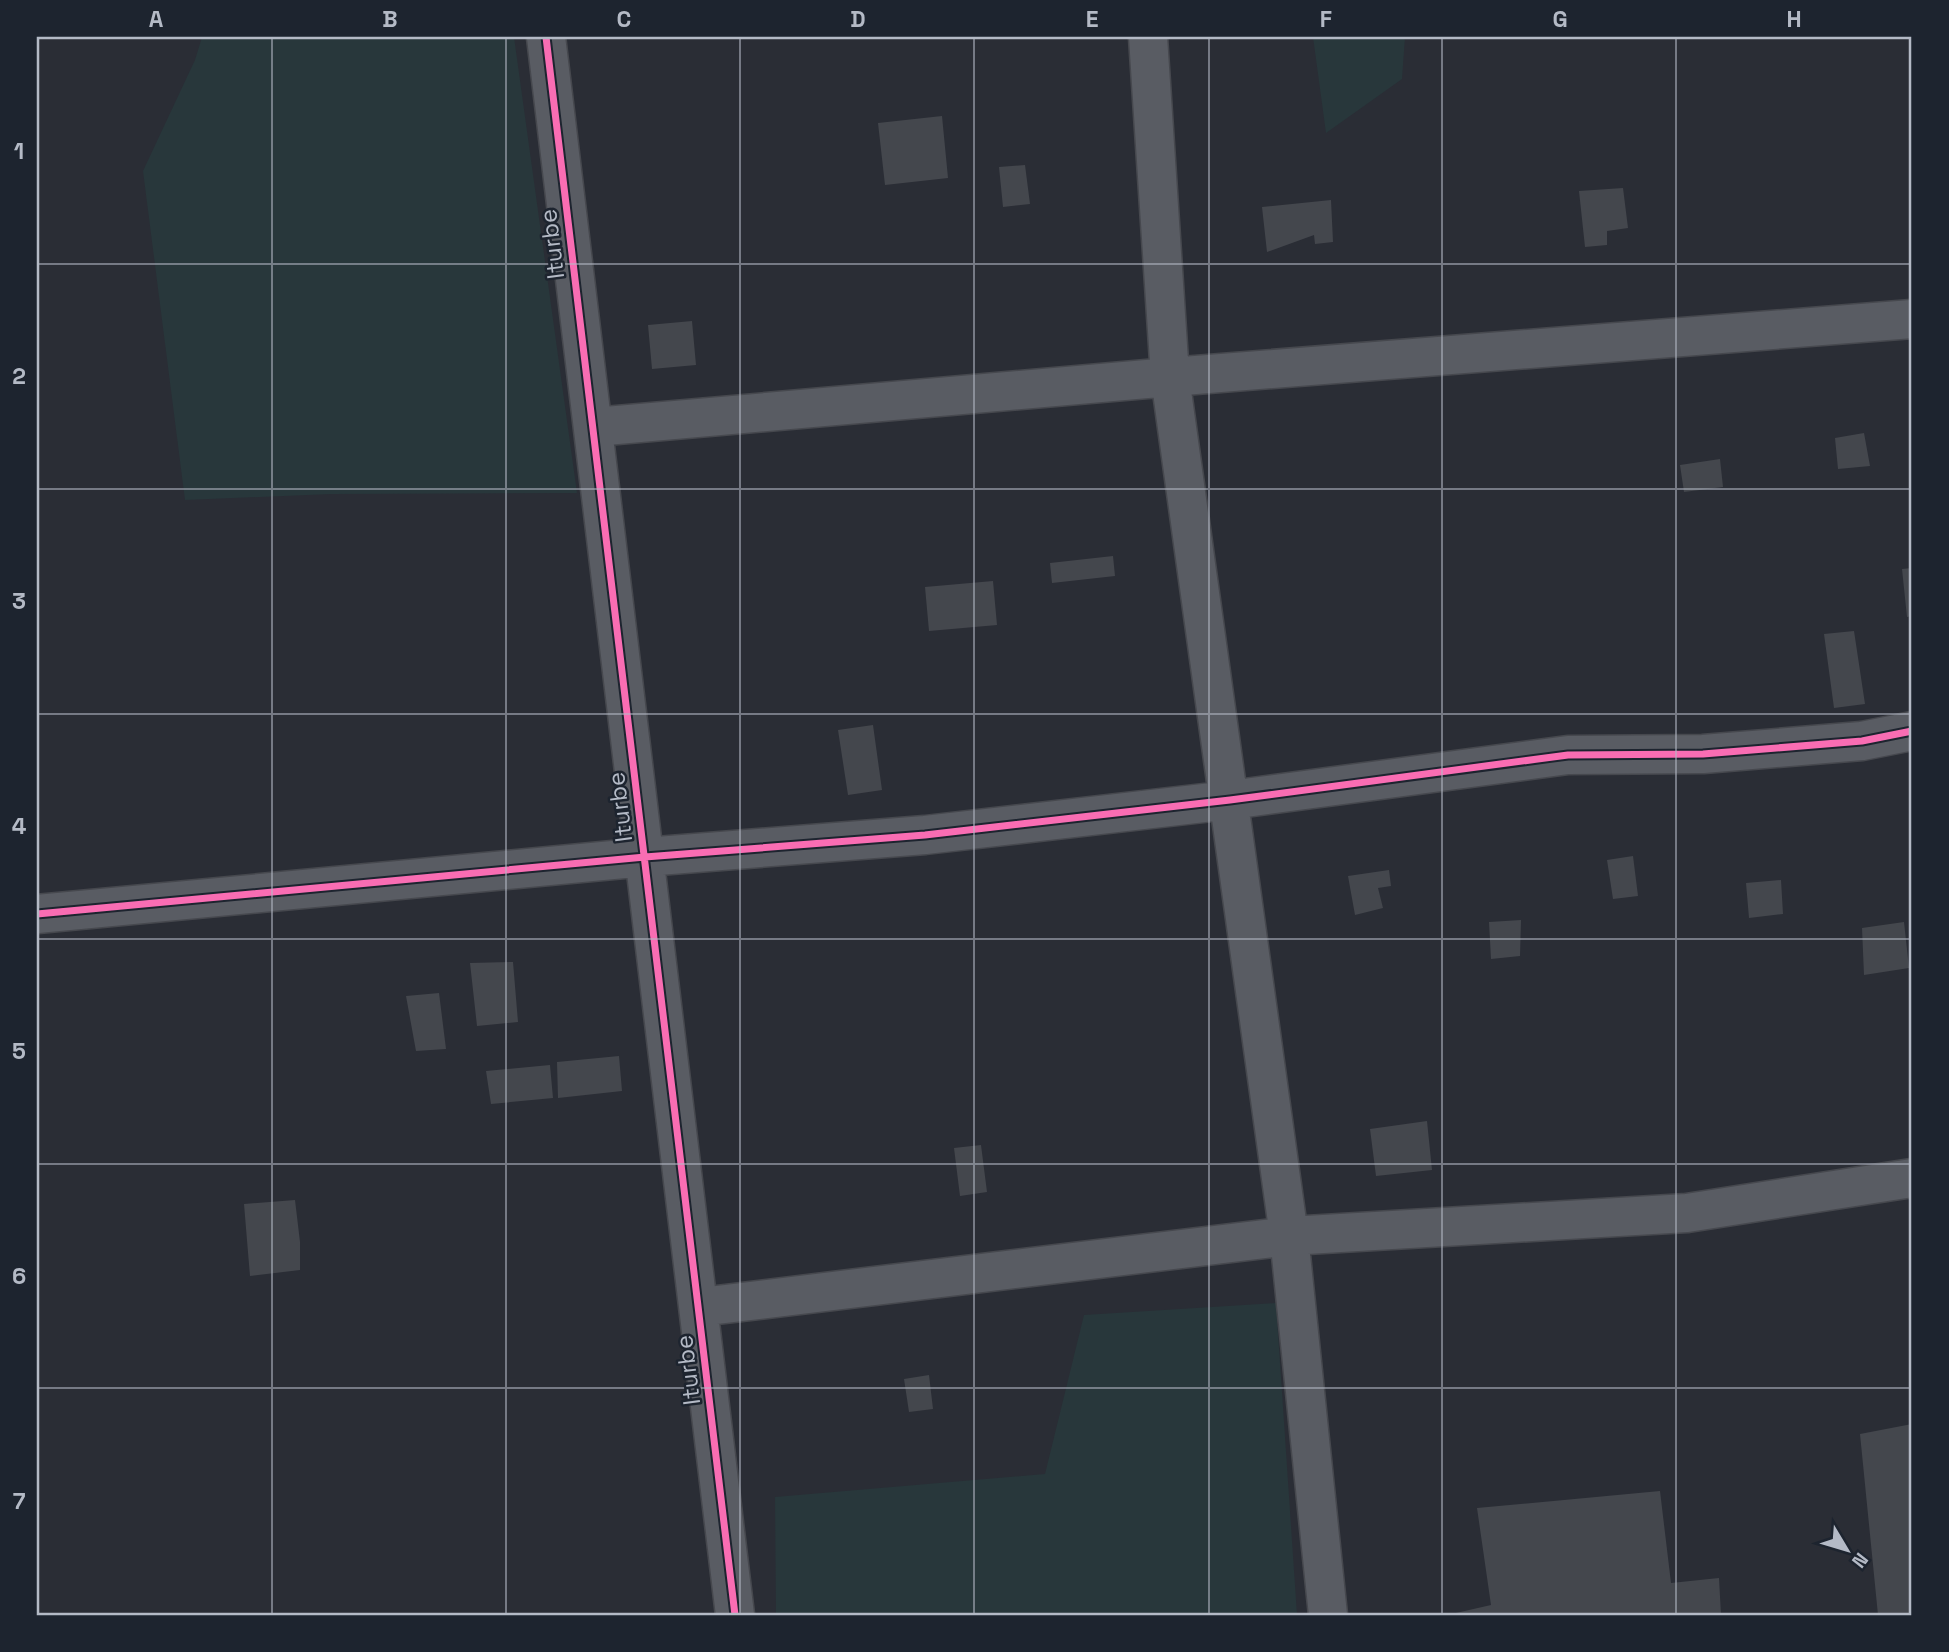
<svg xmlns="http://www.w3.org/2000/svg" width="1949" height="1652" font-family="'Space Grotesk',sans-serif">
<style>
.green{fill:#28373b}
.building{fill:#44474d}
.lines{fill:none;stroke-linecap:round;stroke-linejoin:round}
.minor-casing{stroke:#46484e;stroke-width:41}
.minor{stroke:#595c63;stroke-width:38}
.cycleway-casing{stroke:#1d242f;stroke-width:11}
.cycleway{stroke:#f96db3;stroke-width:7}
.grid{fill:none;stroke:#b4bac6;stroke-width:2;stroke-opacity:0.55}
.labels{text-anchor:middle;stroke-width:5;stroke-linejoin:round;paint-order:stroke}
.street-label{font-size:24px;fill:#b4bac6;stroke:#1d242f}
.neatline{fill:none;stroke:#b4bac6;stroke-width:2.5}
.grid-label{font-size:23px;text-anchor:middle;font-weight:bold;fill:#b4bac6}
</style>
<rect width="100%" height="100%" fill="#2a2d35"/>
<path class="green" d="M202,37H514L577,493L331,494L185,500L143,171L195,60Z
M1313,37H1405L1402,79L1326,133Z
M1276,1303L1297,1615H776L775,1497L1045,1474L1084,1315Z"/>
<path class="building" d="M942,116L948,178L885,185L878,123Z
M1025,165L1030,204L1003,207L999,167Z
M1623,188L1628,228L1607,231V245L1585,247L1579,191Z
M1331,200L1333,242L1315,244L1314,235L1267,252L1262,207Z
M692,321L696,365L652,369L648,325Z
M1864,433L1870,466L1838,469L1835,438Z
M1720,459L1723,487L1684,492L1680,465Z
M1113,556L1115,576L1052,583L1050,563Z
M1912,568V616L1907,617L1902,569Z
M993,581L997,625L929,631L925,587Z
M1854,631L1865,704L1834,708L1824,634Z
M873,725L882,790L848,795L838,730Z
M1633,856L1638,896L1613,899L1607,860Z
M1389,870L1391,886L1378,888L1383,908L1355,915L1348,876Z
M1781,880L1783,914L1749,918L1746,883Z
M1521,920L1520,956L1491,959L1489,922Z
M1904,922L1909,968L1864,975L1862,928Z
M513,962L518,1022L477,1026L470,963Z
M439,993L446,1049L416,1051L406,996Z
M619,1056L622,1091L558,1098L557,1062Z
M550,1065L553,1098L491,1104L486,1071Z
M1427,1121L1432,1170L1376,1176L1370,1129Z
M981,1145L987,1192L960,1196L954,1148Z
M295,1200L300,1242V1270L250,1276L244,1204Z
M929,1375L933,1409L909,1412L904,1379Z
M1912,1424V1615H1878L1860,1434Z
M1660,1491L1671,1583L1719,1578L1721,1615H1447L1491,1605L1477,1508Z"/>
<g class="lines">
<g class="minor-casing">
<path id="minor" d="M546,37L735,1615
M1148,37L1170,377L1289,1236L1328,1615
M594,427L1170,377L1912,319
M37,914L645,857L925,835L1230,800L1568,755L1703,754L1862,741L1912,731
M700,1307L1289,1236L1687,1213L1912,1178"/>
</g>
<use href="#minor" class="minor"/>
<g class="cycleway-casing">
<path id="cycleway" d="M546,37L735,1615
M37,914L645,857L925,835L1230,800L1568,755L1703,754L1862,741L1912,731"/>
</g>
<use href="#cycleway" class="cycleway"/>
</g>
<path class="grid" d="M272,37V1615M506,37V1615M740,37V1615M974,37V1615M1209,37V1615M1442,37V1615M1676,37V1615M37,264H1912M37,489H1912M37,714H1912M37,939H1912M37,1164H1912M37,1388H1912"/>
<g class="labels">
<g class="street-label">
<text transform="translate(552 244) rotate(-97)" y="8">Iturbe</text>
<text transform="translate(620 807) rotate(-97)" y="8">Iturbe</text>
<text transform="translate(688 1370) rotate(-97)" y="8">Iturbe</text>
</g>
</g>
<rect width="1949" height="1652" fill="none" stroke="#1d242f" stroke-width="77"/>
<g transform="translate(1847 1550) rotate(128)" stroke="#1d242f" stroke-width="5" paint-order="stroke">
<path d="M0-5L12 26L0 18L-12 26Z" fill="#b4bac6"/>
<text y="-10" font-size="19" font-weight="bold" text-anchor="middle" fill="#b4bac6">N</text>
</g>
<rect x="38" y="38" width="1872" height="1576" class="neatline"/>
<g class="grid-label">
<text x="156" y="27">A</text>
<text x="390" y="27">B</text>
<text x="624" y="27">C</text>
<text x="858" y="27">D</text>
<text x="1092" y="27">E</text>
<text x="1326" y="27">F</text>
<text x="1560" y="27">G</text>
<text x="1794" y="27">H</text>
<text x="19" y="159">1</text>
<text x="19" y="384">2</text>
<text x="19" y="609">3</text>
<text x="19" y="834">4</text>
<text x="19" y="1059">5</text>
<text x="19" y="1284">6</text>
<text x="19" y="1509">7</text>
</g>
</svg>
